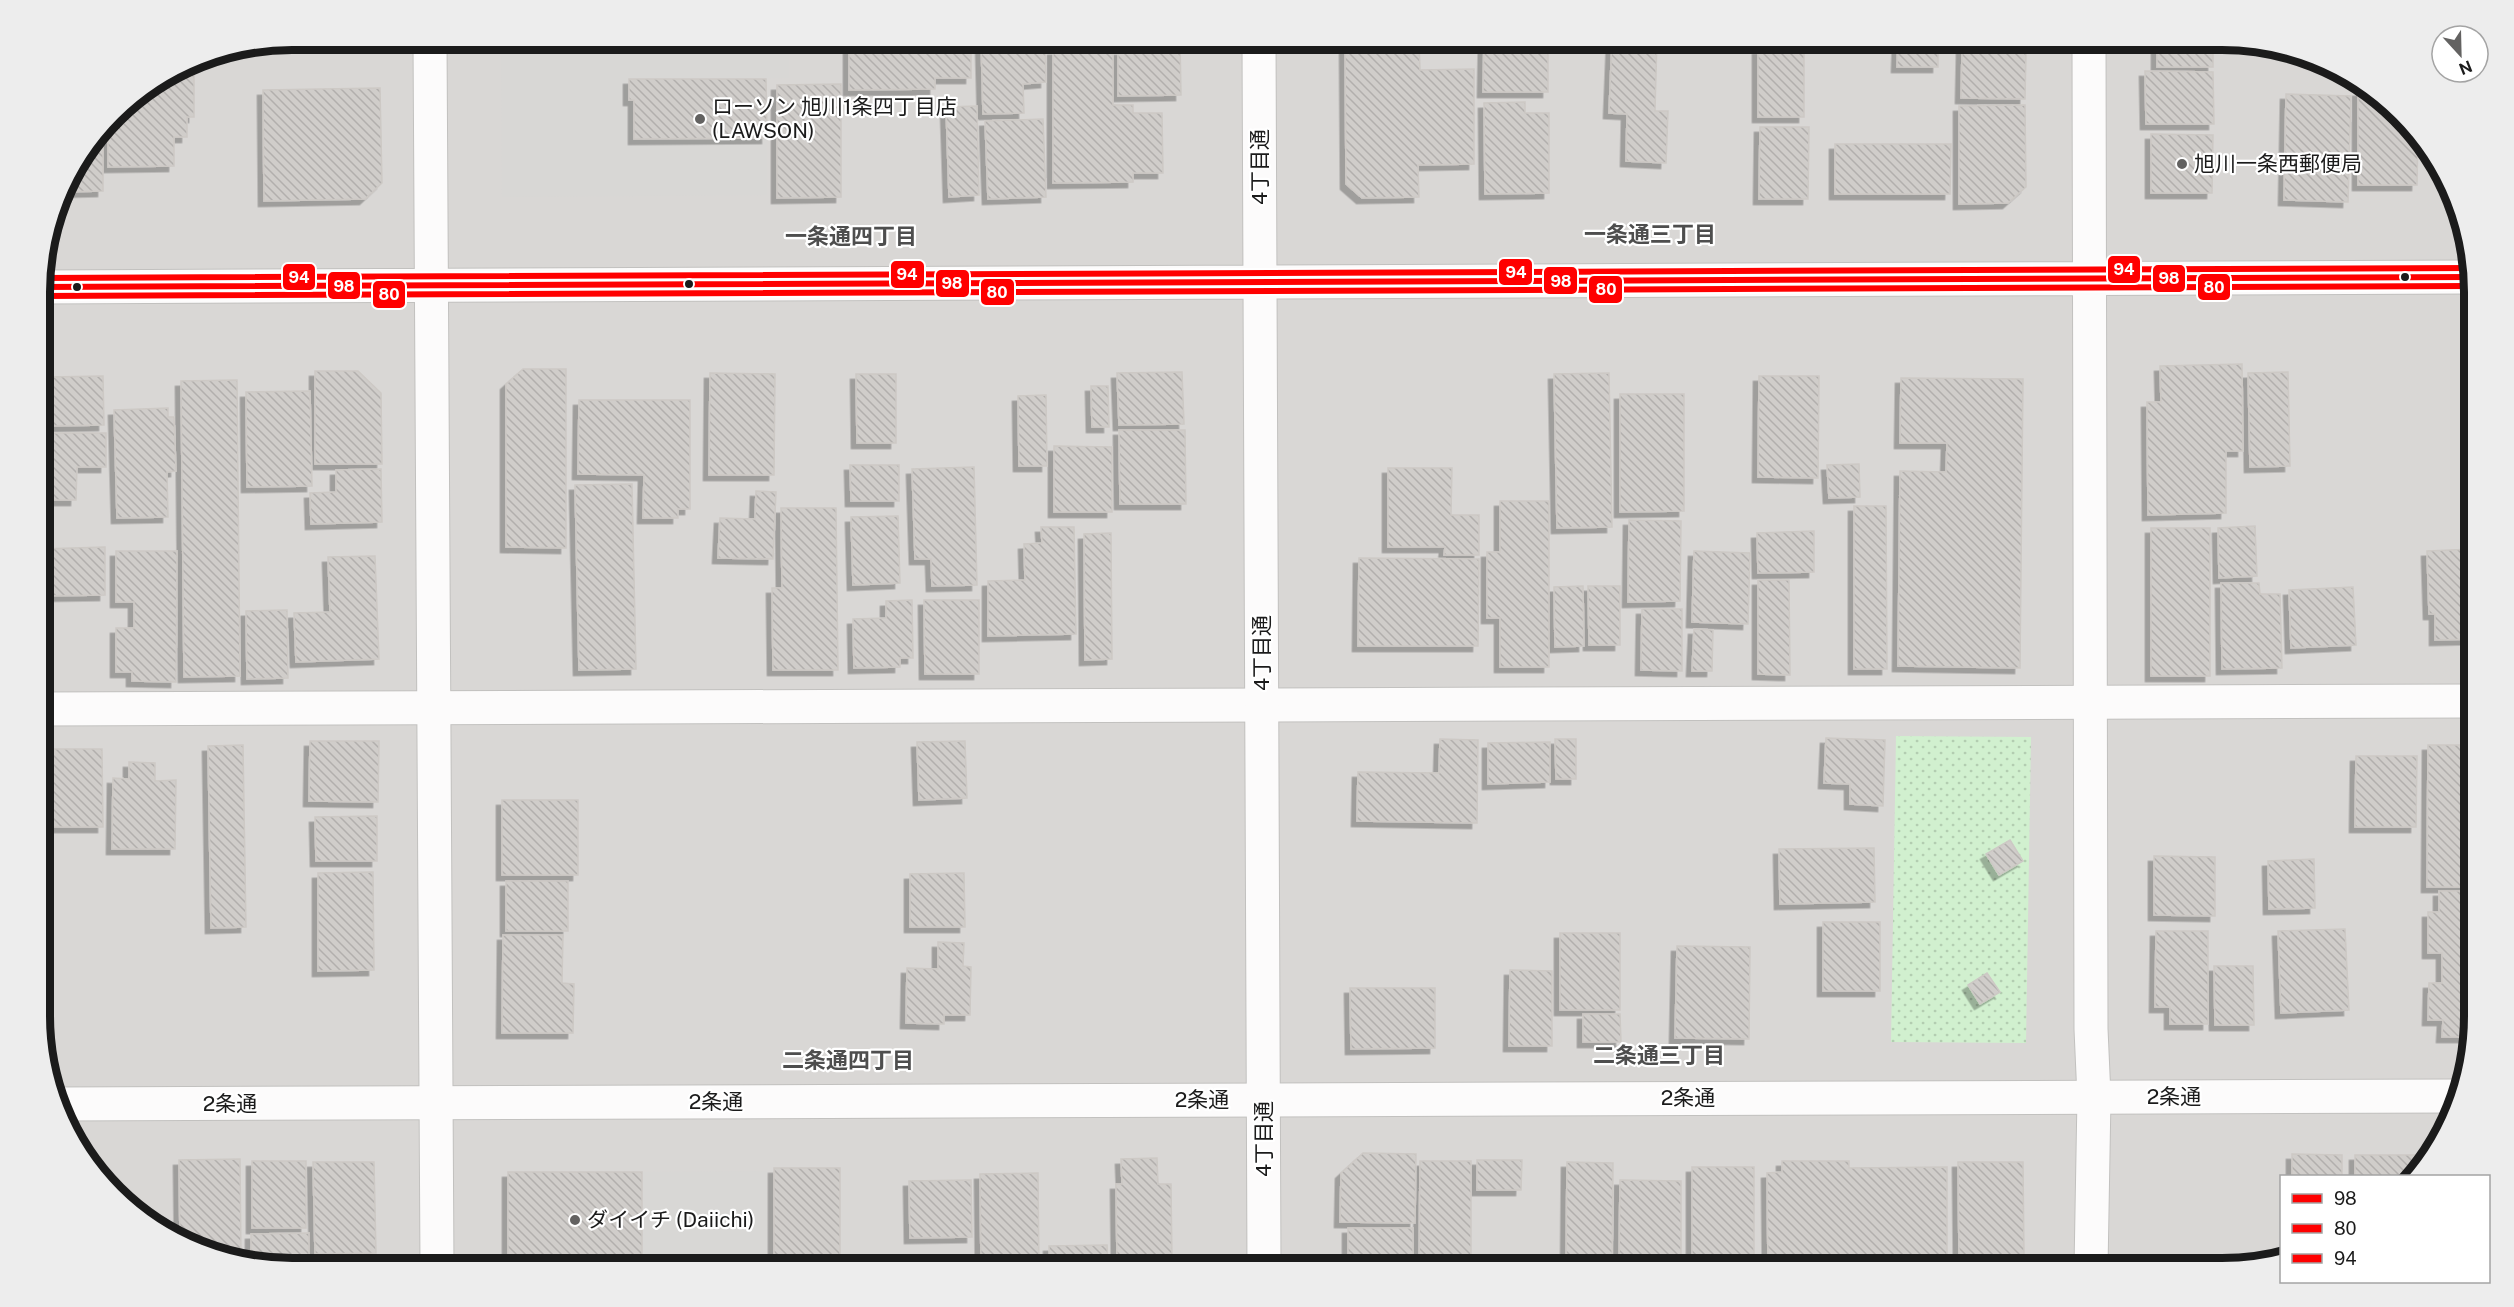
<svg xmlns="http://www.w3.org/2000/svg" width="2514" height="1307" font-family="'Public Sans','Noto Sans JP',sans-serif">
<style>
.residential{fill:#d9d7d5}
.park{fill:url(#park-dots)}
.parking{fill:#d8d7d5}
.building{fill:url(#building-back-hatch);stroke:#cdc9c5;stroke-width:1.5;filter:url(#shadow)}
.lines{fill:none;stroke-linecap:round;stroke-linejoin:round}
.minor-casing{stroke:#c2c1bf;stroke-width:35}
.tertiary-casing{stroke:#c2c1bf;stroke-width:35}
.minor{stroke:#fcfbfb;stroke-width:33}
.tertiary{stroke:#fcfbfb;stroke-width:33}
.bus-1-casing{stroke:#fff;stroke-width:10}
.bus-2-casing{stroke:#fff;stroke-width:10}
.bus-3-casing{stroke:#fff;stroke-width:10}
.bus-1{stroke:#f00;stroke-width:6}
.bus-2{stroke:#f00;stroke-width:6}
.bus-3{stroke:#f00;stroke-width:6}
.poi-dot{fill:#636261;stroke:#fff;stroke-width:2}
.bus-dot{fill:#1b1b1b;stroke:#fff;stroke-width:2}
.labels{text-anchor:middle;stroke-width:4.5;stroke-linejoin:round;paint-order:stroke}
.poi-label{font-size:21px;fill:#1b1b1b;stroke:#fff;text-anchor:start}
.street-label{font-size:21px;fill:#1b1b1b;stroke:#fff}
.neighbourhood-label{font-size:22px;font-weight:bold;fill:#4e4e4e;stroke:#fff}
.rim{fill:none;stroke:#1b1b1b;stroke-width:8}
.line-badge{stroke:#fff;stroke-width:2}
.badge-label{font-size:16px;text-anchor:middle;font-weight:bold;fill:#fff}
</style>
<defs>
<pattern id="park-dots" width="8" height="8" patternUnits="userSpaceOnUse" patternTransform="scale(1.5)"><rect width="8" height="8" fill="#d1f0cf"/><path d="M2 2h.1M6 6h.1" fill="none" stroke="#b3cdb1" stroke-width="1.8" stroke-linecap="round"/></pattern>
<pattern id="building-back-hatch" width="6" height="6" patternUnits="userSpaceOnUse" patternTransform="scale(1.5)"><rect width="6" height="6" fill="#d0cdca"/><path d="M-1 5l2 2M0 0l6 6M5-1l2 2" fill="none" stroke="#b2afad"/></pattern>
<filter id="shadow"><feDropShadow dx="-5.5" dy="5.5" stdDeviation="0" flood-color="#0004"/></filter>
</defs>
<rect width="100%" height="100%" fill="#eae7e3"/>
<path class="residential" d="M291,39H2223L2335,65L2389,102L2432,151L2473,259L2475,1016L2449,1128L2416,1176H2282L2281,1259L2239,1267L291,1268L179,1242L91,1169L58,1112L41,1049L40,274L65,180L125,102L195,58Z"/>
<path class="park" d="M1896,736L2031,737L2026,1043L1891,1042Z"/>
<path class="parking" d="M501,39H789V78L629,80V100H634L635,139L767,138V195L502,197Z
M767,1171L768,1268H642V1172Z"/>
<path class="building" d="M849,39H877V46H912V39H971V78H935V89L849,90Z
M981,39H1045L1046,82L1023,84L1024,113L983,114Z
M1180,39L1181,95L1118,96V50H1128L1129,41Z
M1345,39H1419L1420,70L1474,69V164L1418,165L1419,197L1362,198L1346,184Z
M1484,39H1548V92H1483Z
M1612,39H1657L1655,111H1668L1666,163L1626,161L1627,114L1609,113Z
M1898,39H1938V67H1897Z
M1962,39H2026V53L1962,52Z
M2157,39H2213V67H2157Z
M1113,49V105H1133V113H1162L1163,173H1133V182L1053,183V50Z
M1758,49H1804V117H1758Z
M1962,52L2026,53L2025,99L1961,98Z
M184,65H194V117H187V137H174V166L108,167V124L125,102Z
M2145,71L2213,72L2214,124H2146Z
M629,79H766L767,138L634,139V100H629Z
M841,84V197L777,198V85Z
M380,88L382,183L365,199L264,201L263,90Z
M2358,91H2373L2389,102L2418,134L2417,185H2358Z
M2286,94L2351,96L2348,202L2284,200Z
M1525,102V113H1549V193L1485,194L1484,103Z
M2025,105L2026,187L2008,203L1959,204V106Z
M977,106L979,195L949,197L946,107Z
M1043,119L1046,197L988,199L985,121Z
M1760,127H1809L1808,199H1759Z
M103,130V191L62,192L65,180Z
M2151,134L2213,135L2212,193H2151Z
M1835,144H1951L1950,194H1835Z
M2242,364L2243,451H2226V513L2148,515L2147,402H2161L2160,366Z
M523,369H566V548L506,547V384Z
M315,371H358L381,393L382,464H315Z
M1182,372L1184,424L1119,425L1117,373Z
M2288,372L2290,466L2250,467L2248,373Z
M710,373L775,374L774,475H709Z
M1609,373L1612,527L1557,528L1554,374Z
M856,374H896V443H857Z
M103,376L104,425L51,426L50,377Z
M1759,376H1819L1818,478L1758,477Z
M1901,378L2023,379L2020,668L1898,666L1900,471L1946,472L1947,443H1900Z
M237,380L240,676L184,677L181,381Z
M1091,386H1108L1109,427H1092Z
M310,391L312,486L247,487L246,392Z
M1620,394H1684V511L1620,512Z
M1046,395L1047,466H1019L1018,396Z
M579,400H690V509H678V518H643L644,475L578,474Z
M168,408V417H174L176,471L167,472L168,517L117,518L114,410Z
M1119,430H1185L1186,504H1120Z
M40,433H106V467H77L76,500H40Z
M1054,446L1112,447V512H1054Z
M1859,464L1860,497L1829,498L1827,465Z
M850,465H899V501H851Z
M974,467L977,585L932,586L931,559H915L912,469Z
M1388,468H1452L1451,515H1479V555H1444L1445,547H1388Z
M381,469L382,522L311,524L310,493L336,492V470Z
M632,484L636,669L579,670L575,485Z
M756,491L776,492L773,559L718,558L720,518L755,519Z
M1500,501H1549V667H1500V618H1487V552H1500Z
M1854,506H1886L1887,669H1854Z
M781,508H836L838,670H773L772,588H782Z
M898,516L900,583L853,585L851,517Z
M1629,520L1681,521L1680,601L1628,602Z
M2255,526L2257,576L2219,578L2218,528Z
M1041,527H1074L1076,634L988,636V581L1025,580L1024,544L1042,543Z
M2151,528H2210V676H2151Z
M1814,531V572L1758,573L1757,533Z
M1111,533L1112,659L1085,660L1084,534Z
M105,547V595L40,596V549Z
M2474,549V639L2435,640V614H2429L2427,551Z
M116,551H177L176,682L132,681V672H116V628H134V602H116Z
M1694,551L1750,553L1748,624L1692,622Z
M375,556L379,659L296,662L294,613L330,612L328,557Z
M1359,558L1479,559L1478,646H1358Z
M1758,580H1789L1790,675L1758,674Z
M2221,583H2259L2260,594H2280L2282,668L2222,669Z
M1583,586L1584,646L1555,647L1554,587Z
M1588,586H1620V645H1589Z
M2353,587L2356,645L2291,648L2289,590Z
M912,600L913,658H900V667L854,668L853,619L886,618V601Z
M924,600H979V674H925Z
M1642,609H1682V671L1641,670Z
M287,610L288,678L247,679L246,611Z
M1694,629L1713,630L1712,671H1692Z
M1826,738L1885,740L1883,806L1850,804V784L1824,783Z
M1440,739L1478,740L1477,823L1357,821L1358,772L1439,773Z
M1555,739H1576V779H1556Z
M310,741H379L378,802L309,801Z
M965,741L967,798L919,800L917,742Z
M1550,742V782L1488,784V743Z
M243,745L246,927L211,928L208,746Z
M2428,745H2474L2475,887H2427Z
M48,749H102L103,827H49Z
M2356,756H2417L2416,827H2355Z
M129,762L155,763V781L176,780L175,849H112L113,778L129,779Z
M502,800H578V875H502Z
M377,816V861H316L315,817Z
M2010,840L2023,861L1999,875L1986,854Z
M1874,848L1875,902L1780,904L1779,849Z
M2154,856L2215,857V916L2154,915Z
M2314,859L2315,908L2269,909L2268,861Z
M373,872L374,970L318,971V873Z
M964,873L965,927H910V874Z
M506,881H568V931H506Z
M2439,891H2475V1016L2470,1037H2442L2443,1020H2428L2429,983H2442V953H2428V912H2439Z
M1823,922H1880V991H1823Z
M2345,929L2349,1010L2281,1013L2278,931Z
M2156,931H2208V1024H2170V1007H2155Z
M1560,933H1620V1010H1560Z
M503,935H563L562,983L574,984L573,1033H502Z
M938,942L964,943L963,966L971,967L970,1015H944V1024L906,1023L907,968L938,969Z
M1677,946L1750,947L1749,1039L1675,1038Z
M2214,966H2253L2254,1025H2215Z
M1510,970L1552,971V1046H1509Z
M1987,973L2000,992L1980,1004L1968,985Z
M1350,988H1435V1048L1351,1049Z
M1583,1014H1620L1621,1042H1583Z
M1363,1153L1416,1154L1415,1223L1340,1222L1341,1173Z
M2292,1154L2342,1155V1176H2292Z
M2355,1155H2418V1174L2416,1176H2355Z
M1157,1158L1158,1184H1171L1172,1260L1117,1261L1116,1184H1122L1121,1159Z
M240,1159L241,1256L180,1242L179,1160Z
M1477,1160H1522L1521,1190H1477Z
M252,1161H306V1228H252Z
M1420,1161H1471V1268H1419Z
M1782,1161H1849V1168L1947,1167V1268H1768L1767,1173L1782,1172Z
M313,1162H374L376,1253L315,1254Z
M1567,1162L1613,1163L1612,1268H1566Z
M1958,1162H2023L2024,1256L1959,1257Z
M1692,1167H1754V1268H1692Z
M774,1168H840V1263H774Z
M508,1172H642V1268H508Z
M1038,1173L1039,1268H981L980,1174Z
M971,1180L972,1237L910,1238L909,1181Z
M1620,1180L1681,1181V1268H1619Z
M1348,1228H1413V1268H1348Z
M309,1233V1268H291L251,1259V1234Z
M1107,1245L1108,1268H1050L1049,1246Z
M1514,1258H1548V1268H1514Z
M378,1259V1268H316V1260Z
M2026,1262V1268H1957V1263Z"/>
<g class="lines">
<g class="minor-casing">
<path id="minor" d="M40,709L2474,701
M56,1104L2456,1096"/>
</g>
<g class="tertiary-casing">
<path id="tertiary" d="M430,39L437,1268
M1259,39L1264,1268
M2089,39L2091,1029L2094,1097L2091,1268
M40,287L2473,277"/>
</g>
<use href="#minor" class="minor"/>
<use href="#tertiary" class="tertiary"/>
<g class="bus-1-casing">
<path id="bus-1" d="M40,287L2473,277"/>
</g>
<g class="bus-2-casing">
<path id="bus-2" d="M40,296L2473,286"/>
</g>
<g class="bus-3-casing">
<path id="bus-3" d="M40,278L2473,268"/>
</g>
<use href="#bus-1" class="bus-1"/>
<use href="#bus-2" class="bus-2"/>
<use href="#bus-3" class="bus-3"/>
</g>
<g class="poi-dot">
<circle cx="700" cy="119" r="6"/>
<circle cx="2182" cy="164" r="6"/>
<circle cx="575" cy="1220" r="6"/>
</g>
<g class="bus-dot">
<circle cx="2405" cy="277" r="5"/>
<circle cx="689" cy="284" r="5"/>
<circle cx="77" cy="287" r="5"/>
</g>
<g class="labels">
<g class="poi-label">
<text x="712" y="114">ローソン 旭川1条四丁目店<tspan x="712" dy="24">(LAWSON)</tspan></text>
<text x="2194" y="171">旭川一条西郵便局</text>
<text x="587" y="1227">ダイイチ (Daiichi)</text>
</g>
<g class="street-label">
<text transform="translate(1260 167) rotate(-90)" y="7">4丁目通</text>
<text transform="translate(1262 653) rotate(-90)" y="7">4丁目通</text>
<text x="2174" y="1104">2条通</text>
<text x="1688" y="1105">2条通</text>
<text x="1202" y="1107">2条通</text>
<text x="716" y="1109">2条通</text>
<text x="230" y="1111">2条通</text>
<text transform="translate(1264 1139) rotate(-90)" y="7">4丁目通</text>
</g>
<g class="neighbourhood-label">
<text x="1650" y="242">一条通三丁目</text>
<text x="851" y="244">一条通四丁目</text>
<text x="1659" y="1063">二条通三丁目</text>
<text x="848" y="1068">二条通四丁目</text>
</g>
</g>
<path d="M0 0H2514V1307H0ZM292 50H2222A242 242 0 0 1 2464 292V1016A242 242 0 0 1 2222 1258H292A242 242 0 0 1 50 1016V292A242 242 0 0 1 292 50Z" fill="#ededed" fill-rule="evenodd"/>
<path class="rim" d="M292 50H2222A242 242 0 0 1 2464 292V1016A242 242 0 0 1 2222 1258H292A242 242 0 0 1 50 1016V292A242 242 0 0 1 292 50Z"/>
<g class="line-badge">
<rect x="2107" y="255" width="34" height="29" rx="6" fill="#f00"/>
<rect x="1498" y="258" width="35" height="28" rx="6" fill="#f00"/>
<rect x="890" y="260" width="35" height="29" rx="6" fill="#f00"/>
<rect x="282" y="263" width="34" height="28" rx="6" fill="#f00"/>
<rect x="2152" y="264" width="34" height="29" rx="6" fill="#f00"/>
<rect x="1543" y="266" width="35" height="29" rx="6" fill="#f00"/>
<rect x="935" y="269" width="35" height="29" rx="6" fill="#f00"/>
<rect x="327" y="271" width="34" height="29" rx="6" fill="#f00"/>
<rect x="2197" y="273" width="34" height="28" rx="6" fill="#f00"/>
<rect x="1588" y="275" width="35" height="29" rx="6" fill="#f00"/>
<rect x="980" y="278" width="35" height="28" rx="6" fill="#f00"/>
<rect x="372" y="280" width="34" height="29" rx="6" fill="#f00"/>
</g>
<g class="badge-label">
<text x="2124" y="275">94</text>
<text x="1516" y="278">94</text>
<text x="907" y="280">94</text>
<text x="299" y="283">94</text>
<text x="2169" y="284">98</text>
<text x="1561" y="287">98</text>
<text x="952" y="289">98</text>
<text x="344" y="292">98</text>
<text x="2214" y="293">80</text>
<text x="1606" y="295">80</text>
<text x="997" y="298">80</text>
<text x="389" y="300">80</text>
</g>
<rect x="2280" y="1175" width="210" height="108" fill="#ffffff" stroke="#a4a4a4" stroke-width="1.5"/>
<rect x="2292" y="1194" width="30" height="9" fill="#ff0000" stroke="#a4a4a4" stroke-width="1.5"/>
<text x="2334" y="1205" font-size="18" fill="#1b1b1b">98</text>
<rect x="2292" y="1224" width="30" height="9" fill="#ff0000" stroke="#a4a4a4" stroke-width="1.5"/>
<text x="2334" y="1235" font-size="18" fill="#1b1b1b">80</text>
<rect x="2292" y="1254" width="30" height="9" fill="#ff0000" stroke="#a4a4a4" stroke-width="1.5"/>
<text x="2334" y="1265" font-size="18" fill="#1b1b1b">94</text>
<g transform="translate(2460 54) rotate(158)"><circle r="28" fill="#ffffff" stroke="#a4a4a4" stroke-width="1.5"/>
<path d="M0-4.5L10 22L0 15L-10 22Z" fill="#636261"/>
<text y="-9" font-size="16" font-weight="bold" text-anchor="middle" fill="#1b1b1b">N</text>
</g>
</svg>
